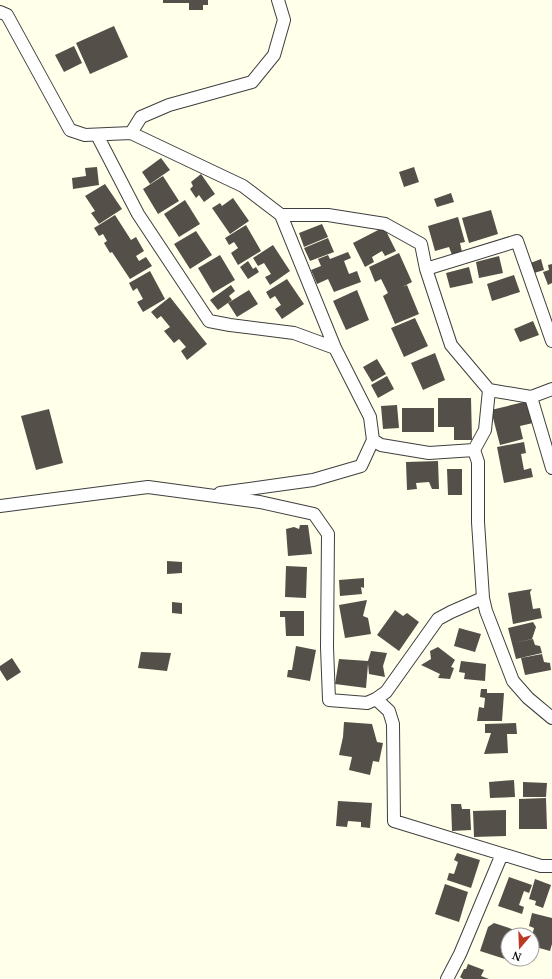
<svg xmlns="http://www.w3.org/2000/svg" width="552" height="979" font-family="'Noto Serif',serif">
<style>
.building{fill:#544f48}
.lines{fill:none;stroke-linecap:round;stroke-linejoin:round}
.minor-casing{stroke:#3f3f3f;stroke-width:14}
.minor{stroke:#fff;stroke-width:12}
</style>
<rect width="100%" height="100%" fill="#ffffea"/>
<path class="building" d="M163,0H208V5H203V10H189V3H163Z
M114,26L128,57L90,74L76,43Z
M74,46L82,63L64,72L55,55Z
M161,158L170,170L150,184L142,172Z
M97,167L99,185L73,189L72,178L86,176L85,168Z
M414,167L419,182L404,187L399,172Z
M201,174L215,194L204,202L199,195L196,198L190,189L193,186L191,182Z
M163,176L179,201L158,214L143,189Z
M105,184L122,209L99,224L91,213L95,211L85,196Z
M451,193L454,202L437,207L434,199Z
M233,198L249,221L230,234L212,208L220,203L222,206Z
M185,200L200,224L179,237L164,214Z
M491,210L498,234L469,243L462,218Z
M115,215L131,240L136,237L144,251L136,256L139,261L146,257L152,266L130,279L112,252L110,253L104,243L107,241L103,234L99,236L94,228Z
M458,217L465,242L460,243L462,252L452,255L449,247L435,251L428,226Z
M322,224L328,237L304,247L299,233Z
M246,225L261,251L238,265L231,253L238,248L234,242L229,245L225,238Z
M384,227L396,251L385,256L382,251L372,257L374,262L365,267L353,243Z
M196,231L212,255L190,269L174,244Z
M328,238L334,252L310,261L304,248Z
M273,245L290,271L270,285L265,277L271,274L264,263L258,266L253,258Z
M348,252L351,258L344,261L349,274L357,271L361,282L334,292L328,279L317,284L311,270L321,266L318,259L328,255L330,259Z
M399,253L412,282L402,287L407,285L419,314L395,324L383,296L388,293L381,279L375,282L369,267Z
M220,255L235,280L213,293L198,268Z
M499,256L503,273L479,278L476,262Z
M541,259L544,270L531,274L528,264Z
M248,261L253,269L256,267L259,272L248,279L240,267Z
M552,264V283L548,285L543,272L549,270L548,265Z
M469,267L473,283L450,288L446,273Z
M150,271L165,299L143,312L137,302L143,299L137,288L133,291L129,283Z
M514,275L520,292L492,301L487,284Z
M287,279L304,304L282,319L275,309L281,305L275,296L270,299L266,292Z
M231,285L235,291L229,296L232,300L218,310L210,300Z
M249,290L258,304L237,317L228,303Z
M357,290L369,320L346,330L333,301Z
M170,297L207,344L187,360L181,351L186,347L179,339L174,343L164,331L170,327L161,316L157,319L151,312Z
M415,318L428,346L404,357L391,328Z
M533,321L539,335L520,342L514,329Z
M435,353L445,380L423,390L411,363Z
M377,359L386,374L372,382L363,367Z
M387,376L394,389L378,398L371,385Z
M438,398H471L472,440H454V427H438Z
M528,401L533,423L520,426L523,439L500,445L491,410Z
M397,405L399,428L383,429L381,406Z
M402,408H434V432H402Z
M49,409L63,463L36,470L21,416Z
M524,442L526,453L521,454L524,470L531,468L533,477L504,483L497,447Z
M438,461L439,489H432L429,482L416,483L417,489L407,490L406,462Z
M447,469H462V495H448Z
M300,525H308L312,554L288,556L286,529L294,527L299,529Z
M167,561L182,562V573L167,574Z
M286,566L307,567L306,598L285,597Z
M364,578V588L361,587L362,594L340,596L339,580Z
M532,589L530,592L533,609L540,608L542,618L513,624L508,593Z
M367,600L363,616L368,618L371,634L345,638L339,605Z
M172,602L182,603V614L172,613Z
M395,610L403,616L407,613L419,622L399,651L377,635Z
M280,611H304V636H286L285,617H280Z
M533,622L536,627L532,639L513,643L533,639L535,645L540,646L542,653L516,659L508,628Z
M459,628L481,634L475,652L454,646Z
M296,646L316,650L310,681L287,677L288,670H292Z
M438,647L455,660L451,667L454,668L450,679L438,678L440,674L421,665L431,659L430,651Z
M371,651L387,653L383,666L385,677L369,674L368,664L366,688L335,684L339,659L368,661Z
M141,652L171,653L167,671L138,668Z
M542,654L544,662L550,663L551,670L525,675L521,658Z
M12,658L21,672L7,681L0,670V666Z
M461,661L486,664L485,681L464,679L465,673L459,672Z
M481,689H487V693H504L502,721H477L479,707L484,708L485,698L480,697Z
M344,722L372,724L377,742L383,743L379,762L373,761L370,775L349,770L352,757L339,755L343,737Z
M516,723L517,734H507L508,753L484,754L491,733H485V724Z
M514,780L515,797L490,798L489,782Z
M523,782L547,783L546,797H523Z
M546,798L547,829H519V799Z
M338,801L372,803L370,828L361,827V822L348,821L347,827L336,826Z
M451,804H461L462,809H470L471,830L452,831Z
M506,810V836L474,837L473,811Z
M457,853L480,860L471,888L447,880L449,873L454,874L458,862L454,860Z
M509,877L532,885L529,893L524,891L519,905L524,907L522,914L498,906Z
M535,879L551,885L543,908L535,905L536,901L529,899Z
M445,884L468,892L459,922L435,914Z
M532,913L552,918V944L550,951L532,946V936L534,928L529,926Z
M494,923L518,931L516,935H508V937H506L502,949L508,951V960L480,951L488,927Z
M468,964L484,970L481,976L489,979H463L460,977L464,969H466Z"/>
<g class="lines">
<g class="minor-casing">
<path id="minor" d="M0,12L7,15L70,130L85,135L131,133L243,186L281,215H328L385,224L421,244L426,269L451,345L489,390L531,397L552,389
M131,133L141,117L169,105L252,82L274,55L284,20L278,0
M97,135L138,214L209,321L230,325L294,333L335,348
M426,269L517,241L552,341
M531,397L552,468
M373,440L381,445L429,453L474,450L485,430L489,390
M474,450L478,462V522L483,598
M220,493L313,480L361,466L373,440L370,417L335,348L281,215
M0,506L148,487L260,502L314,514L328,534L327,647L329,700L367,703L376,699L386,692L438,619L451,612L483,598L486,611L513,681L528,698L552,718
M376,699L389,711L393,724L394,821L541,866H552
M447,979L460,954L502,854"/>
</g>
<use href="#minor" class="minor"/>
</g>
<g transform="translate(520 947) rotate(199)"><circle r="19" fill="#ffffff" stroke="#9e9e9e"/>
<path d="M0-3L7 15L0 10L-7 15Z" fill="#bc3923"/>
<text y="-6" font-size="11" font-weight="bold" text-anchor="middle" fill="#0c0c0c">N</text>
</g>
</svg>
